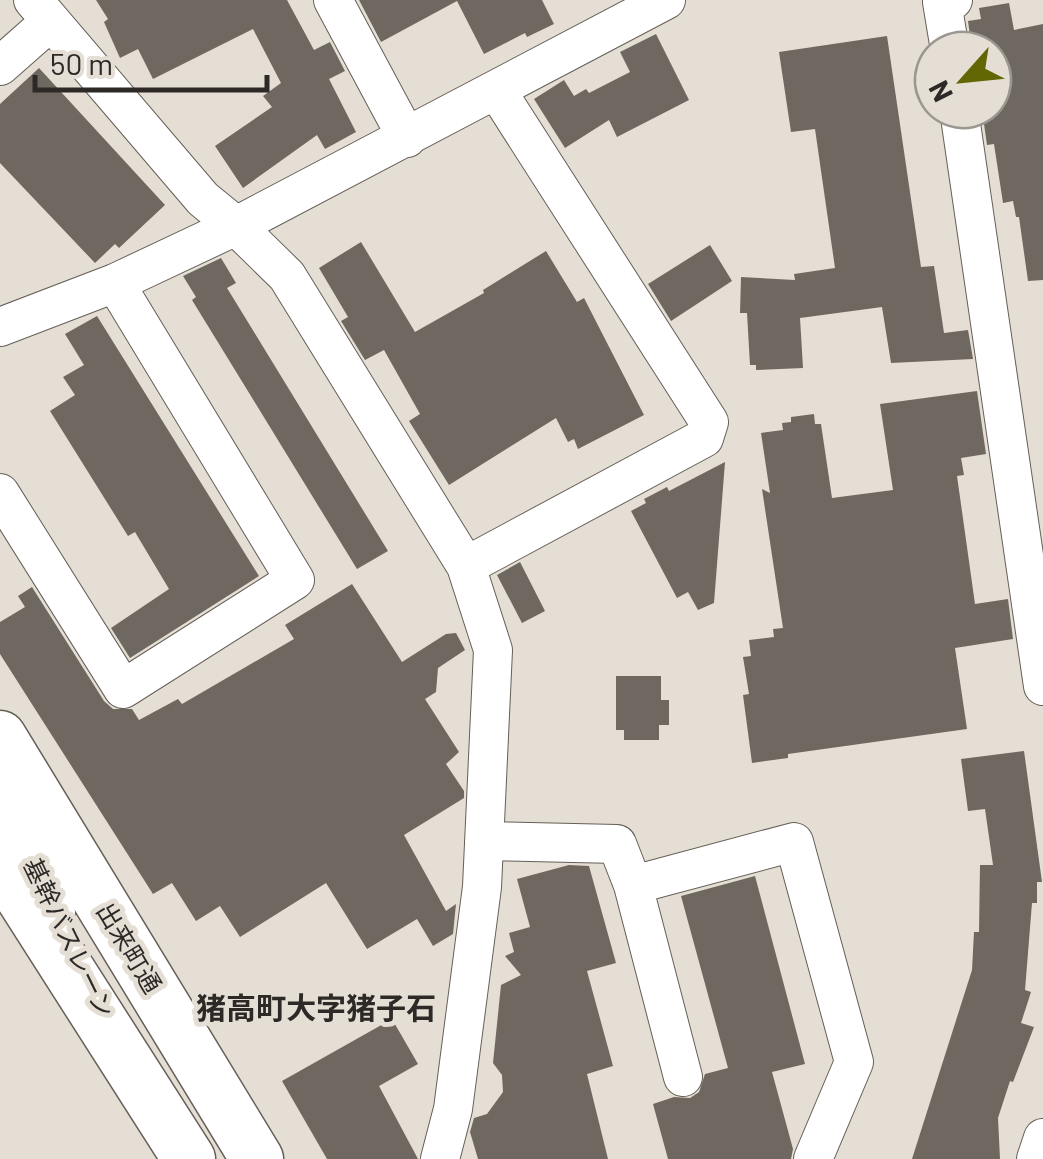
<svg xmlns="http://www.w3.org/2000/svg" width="1043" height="1159" font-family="Barlow,'Noto Sans JP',sans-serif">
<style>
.building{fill:#6e6860}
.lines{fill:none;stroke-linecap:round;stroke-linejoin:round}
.street-casing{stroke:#655f57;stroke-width:40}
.secondary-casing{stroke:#655f57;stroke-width:55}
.street{stroke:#fff;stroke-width:38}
.secondary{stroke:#fff;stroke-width:52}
.labels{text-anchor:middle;stroke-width:10;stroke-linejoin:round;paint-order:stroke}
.street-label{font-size:25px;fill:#2c2926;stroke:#e5ded5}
.quarter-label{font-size:30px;font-weight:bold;fill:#2c2926;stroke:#e5ded5}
</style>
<rect width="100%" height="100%" fill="#e5ded5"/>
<path class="building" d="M96,0H287L314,50L330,42L345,71L329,79L356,132L325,149L317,135L243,188L215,146L272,107L263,96L281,83L253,29L153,79L138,49L120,58L104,22L108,19Z
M359,0H542L554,24L527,37L525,33L484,54L457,1L381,42Z
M1009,3L1014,30L1043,24V280L1028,281L1019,217H1016L1013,201L1003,203L994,144L987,145L982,110H993V50H972L968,21L981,19L979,8Z
M656,34L689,100L617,137L609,120L565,148L534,99L564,80L574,96L586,89L589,93L630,72L620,52Z
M887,36L921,267L934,266L944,333L968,330L973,359L891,363L882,307L800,318L803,368L756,370V365H750L747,313H740L741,277L795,280L794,274L835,268L815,129L791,132L779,52Z
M39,68L165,205L119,248L115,244L95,263L0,163V104Z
M361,242L415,332L484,293L483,290L546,251L577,302L584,298L644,415L578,449L574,439L568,442L556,418L449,485L409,421L420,414L384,350L365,360L341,321L348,317L319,268Z
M710,245L732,281L671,321L648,284Z
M221,258L236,283L227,288L388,551L357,569L192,300L196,297L183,276Z
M97,316L259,576L130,658L111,628L169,589L135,532L128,536L50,411L75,395L63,377L84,365L65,334Z
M977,391L986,454L961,458L964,475L957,476L975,604L1008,599L1013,639L955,648L967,729L788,754V758L752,763L743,695L749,694L743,657L751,656L749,640L774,637L773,629L783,628L762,489L770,493L761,433L783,430L782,423L791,422V417L814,414L815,424H821L832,498L893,490L880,404Z
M725,462L714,603L698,610L688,592L677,598L631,511L646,503L644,499L667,487L669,491Z
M520,562L545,611L522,623L497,575Z
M352,584L402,662L446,634L456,633L465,650L438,668L436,692L425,699L459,752L446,764L464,791V798L404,835L446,911L456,904L453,934L433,946L417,919L367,949L326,883L240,937L220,906L196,921L172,883L153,894L0,654V622L25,607L18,596L32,587L104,701L113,709H132L139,720L178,699L182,704L294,639L285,625Z
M616,676H661V700H669V725H659V740H624V730H616Z
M1024,751L1042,882H1037V903H1032L1025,990L1031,992L1021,1023L1034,1027L1013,1082L1010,1081L998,1118L1000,1159H912L972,970L974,932H979L980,865H993L985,809L968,811L961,759Z
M569,865L589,866L616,963L587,971L613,1066L587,1074L608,1159H478L470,1132L474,1118L487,1114L503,1092L502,1075L493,1063L501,985L521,975L505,956L514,952L509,933L530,927L517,879Z
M755,876L805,1064L772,1072L793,1149L791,1159H668L653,1104L674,1097L690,1098L699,1092L705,1074L728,1068L681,896Z
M392,1019L418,1064L379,1086L418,1159H327L282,1081Z"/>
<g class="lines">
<g class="street-casing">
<path id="street" d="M33,0L203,199L236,226L287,276L466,566L493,650L482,887L453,1109L440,1159
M333,0L407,138
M950,50L942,2L953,0
M0,66L51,21
M959,110L1043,686
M0,327L115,283L236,226L666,0
M0,493L123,689L295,580L115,283
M466,566L704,438L709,422L497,91
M0,806L56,912
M484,841L617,844L633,885L683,1077
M633,885L794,842L854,1062L813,1159
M1036,1159L1043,1138"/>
</g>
<g class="secondary-casing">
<path id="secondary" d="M0,737L257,1159
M0,863L189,1159"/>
</g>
<use href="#street" class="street"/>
<use href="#secondary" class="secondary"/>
</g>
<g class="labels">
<g class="street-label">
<text transform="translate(69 938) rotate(64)" y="9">基幹バスレーン</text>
<text transform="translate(129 948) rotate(59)" y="9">出来町通</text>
</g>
<g class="quarter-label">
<text x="316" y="1019">猪高町大字猪子石</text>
</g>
</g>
<g transform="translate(963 80) rotate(243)"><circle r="48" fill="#e5ded5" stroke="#9b968f" stroke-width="2.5"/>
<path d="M0-8L18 38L0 25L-18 38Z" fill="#626603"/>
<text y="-15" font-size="28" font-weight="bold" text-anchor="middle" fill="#2c2926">N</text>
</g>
<path d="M35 75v15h232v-15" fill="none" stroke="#2c2926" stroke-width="5"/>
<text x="50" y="75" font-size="30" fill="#2c2926" stroke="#e5ded5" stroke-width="8" paint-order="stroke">50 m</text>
</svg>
